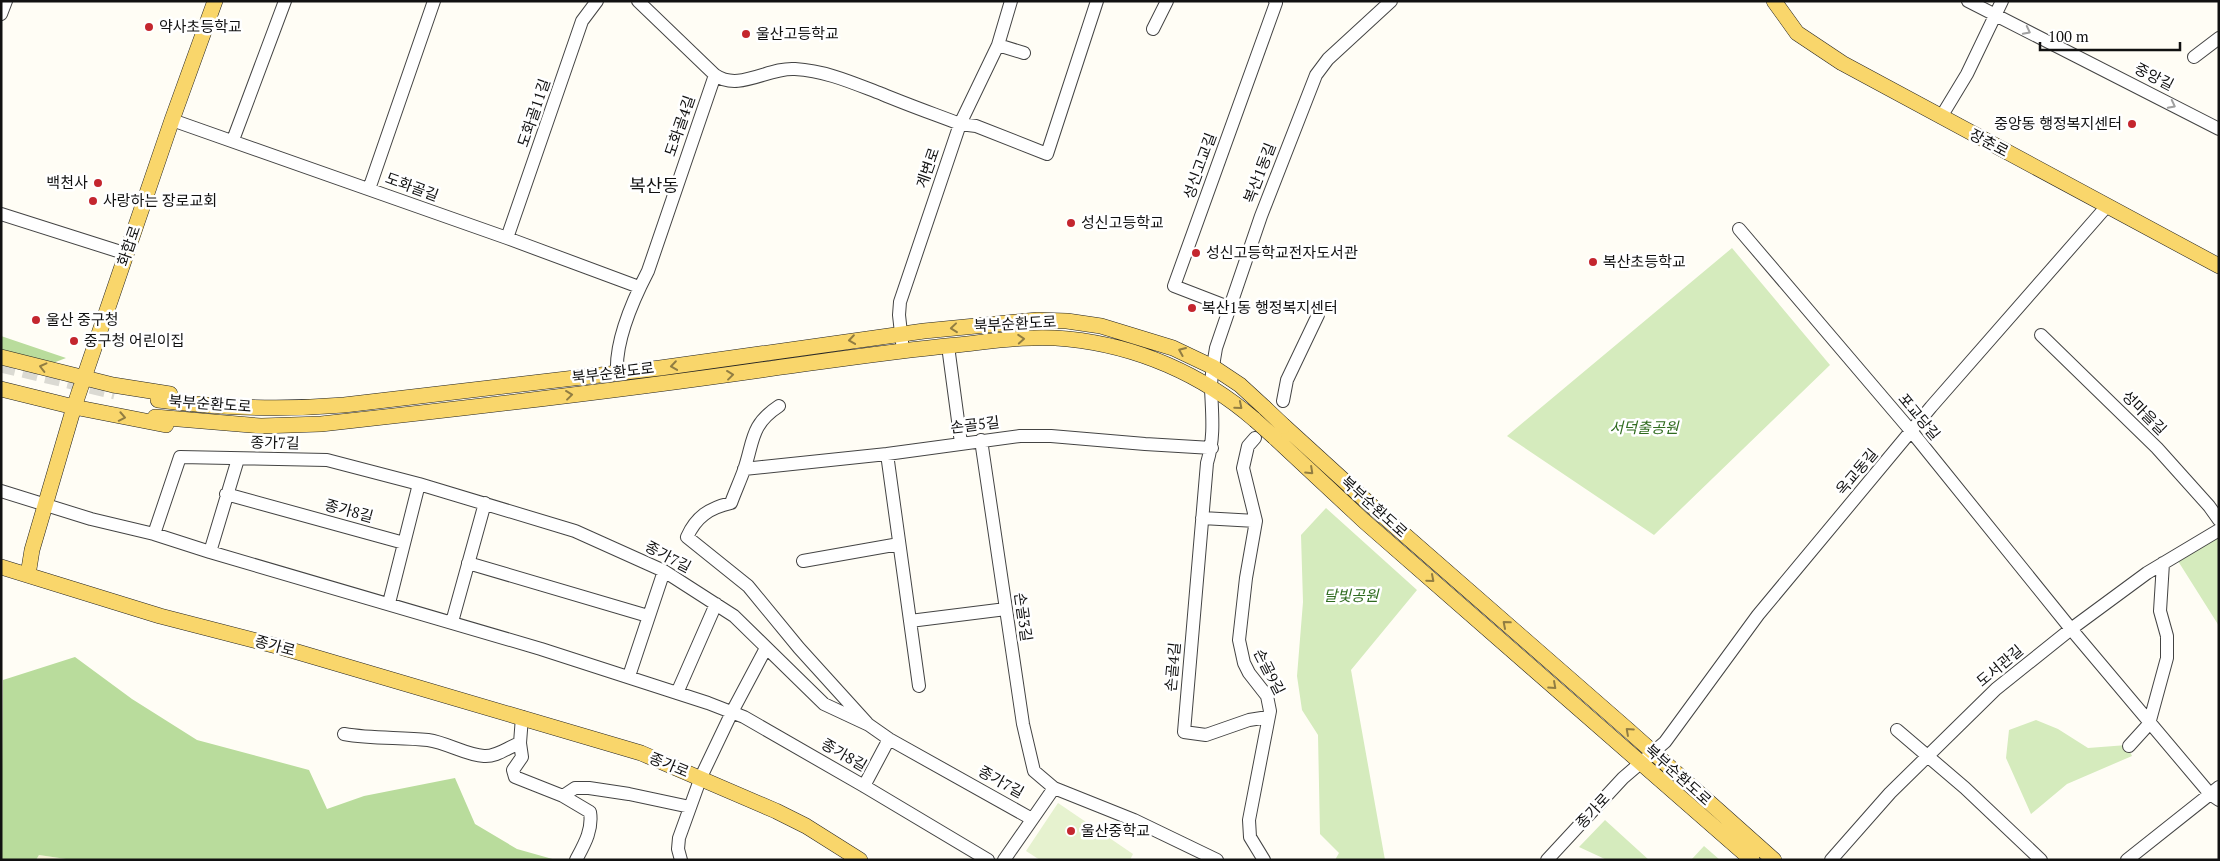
<svg xmlns="http://www.w3.org/2000/svg" width="2220" height="861" font-family="'PT Serif','Noto Sans KR',serif">
<style>
.farmland{fill:#f6f3d4}
.green{fill:#d5ebbd}
.forest{fill:#b9dc9c}
.pitch{fill:#e6f2cf}
.lines{fill:none;stroke-linecap:round;stroke-linejoin:round}
.major-tunnel{stroke:#dbdad3;stroke-width:15;stroke-dasharray:15 8;stroke-linecap:butt}
.minor-casing{stroke:#444;stroke-width:14}
.major-casing{stroke:#222;stroke-width:16}
.minor{stroke:#fff;stroke-width:12}
.major{stroke:#f9d66b;stroke-width:15}
.major-bridge-casing{stroke:#222;stroke-width:16;stroke-linecap:butt}
.major-bridge{stroke:#f9d66b;stroke-width:15}
.oneway{stroke:#a0a0a0}
.oneway2{stroke:#917d42}
.poi-dot{fill:#c4262e;stroke:#fff;stroke-width:2}
.labels{text-anchor:middle;stroke-width:5;stroke-linejoin:round;paint-order:stroke}
.poi-label{font-size:15px;fill:#111;stroke:#fff;text-anchor:start}
.street-label{font-size:15px;fill:#111;stroke:#fff}
.park-label{font-size:15px;font-style:italic;fill:#2f6b1f;stroke:#fff}
.quarter-label{font-size:18px;fill:#111;stroke:#fff}
</style>
<rect width="100%" height="100%" fill="#fffdf5"/>
<path class="farmland" d="M39,855L66,859L111,860H36Z"/>
<path class="green" d="M1732,248L1830,365L1654,535L1507,436Z
M1326,508L1417,590L1351,670L1385,860H1335L1339,853L1320,834L1318,735L1302,710L1297,676L1303,602L1301,535Z
M2219,536V626L2178,561Z
M2036,720L2058,729L2088,748L2127,745L2132,756L2067,784L2031,814L2006,758L2009,730Z
M1605,820L1649,860H1607L1579,847Z
M1704,846L1720,860H1691Z"/>
<path class="forest" d="M1,336L66,358L53,363L1,351Z
M75,657L132,699L197,740L309,770L327,809L364,796L455,778L475,824L517,849L556,860H111L66,859L39,855L36,860H1L3,680Z"/>
<path class="pitch" d="M1058,803L1133,854L1130,860H1040L1026,851Z"/>
<g class="lines">
<path class="major-tunnel" d="M1,365L115,392"/>
<g class="minor-casing">
<path id="minor" d="M1968,1L2219,129
M1,14L6,1
M1153,29L1167,1
M998,45L1024,53
M2194,57L2219,38
M715,75C739,92 768,67 795,69C827,71 853,83 882,94C908,105 934,114 960,124L976,126L1047,154L1097,1
M1941,117L1967,74L2002,1
M172,120L507,238L639,287
M233,140L285,1
M369,189L434,1
M1,214L127,254
M1739,229L1912,432L2071,629L2210,794L2219,800
M507,238L582,21L597,1
M1231,308L1174,286L1276,3L1275,1
M2041,335L2157,448L2209,506L2219,520
M948,346L961,443
M903,351L899,315L900,302L960,124L998,45L1011,1
M617,373C615,341 633,300 648,271L715,75L638,1
M1283,401L1287,380L1318,315
M779,406C750,425 754,441 744,470C740,481 735,492 731,503C709,508 696,517 687,537L748,586L799,648L867,723
M1255,438L1248,446L1243,468L1256,521L1246,578L1239,640L1244,663L1249,673L1267,696L1270,711L1249,820L1250,837L1264,860
M981,440L1023,724L1034,771L1054,788L1134,820L1217,860
M887,454L919,686
M744,469L887,454L1020,436H1051L1145,444L1212,448
M1,491L91,519L154,534L210,552L541,649L708,703L744,717L864,786L988,860
M226,494L404,543
M1202,518L1256,521
M154,534L180,457L327,460L419,484L575,531L664,571L734,616L824,704L869,725L889,739L1032,819
M210,552L238,459
M803,561L899,544
M468,563L648,616
M389,603L419,484
M910,621L1006,609
M452,622L485,503
M629,676L664,571
M677,693L716,604
M522,717L520,743L522,757L513,770L515,777L563,796L590,812C593,830 584,845 576,860
M1268,717L1249,720L1206,735L1184,732L1207,463C1215,437 1212,414 1211,388C1211,374 1214,361 1216,348L1261,216L1316,75L1328,59L1391,1
M1897,730L1965,788L2041,860
M344,734C372,739 400,737 428,740C448,743 466,755 484,756C497,757 508,747 520,743
M2129,746L2149,724L2167,658V636L2160,611L2163,563
M864,786L889,739
M563,796L575,788H589L629,794L690,807
M681,860L678,849L679,838L701,777L732,712L766,648
M1004,860L1054,788
M1547,860L1623,778L1665,742L1758,615L1931,407L2107,206
M1831,860L1890,793L1996,689L2071,629L2147,573L2219,530
M2127,860L2219,787"/>
</g>
<g class="major-casing">
<path id="major" d="M1774,1L1797,33L1842,63L2219,266
M1,357L113,385L170,394
M1,389L74,407L166,425
M158,400C220,408 282,410 344,405L660,368L924,331L1037,320L1067,321L1101,326L1173,348L1213,367L1240,385L1265,408
M155,417L261,426L321,424C468,408 615,391 761,370C827,361 892,351 957,345C994,341 1031,335 1068,339C1137,346 1202,374 1255,420
M1284,426L1374,508L1627,729L1774,860
M1274,437L1364,521L1752,860
M1,567L160,616L284,648L641,753L776,811L806,826L860,860
M28,575L32,550L74,407L172,120L215,1"/>
</g>
<use href="#minor" class="minor"/>
<use href="#major" class="major"/>
<g class="major-bridge-casing">
<path id="major-bridge" d="M1265,408L1284,426
M1255,420L1274,437"/>
</g>
<use href="#major-bridge" class="major-bridge"/>
</g>
<defs><path id="oneway-chevron" d="M-2-3.5L2.5 0L-2 3.5" fill="none" stroke-width="1.6" stroke-linecap="round" stroke-linejoin="round" transform="scale(1.25)"/></defs>
<g class="oneway">
<use href="#oneway-chevron" transform="translate(2027 31) rotate(27)"/>
<use href="#oneway-chevron" transform="translate(2172 105) rotate(27)"/>
</g>
<g class="oneway2">
<use href="#oneway-chevron" transform="translate(954 328) rotate(174)"/>
<use href="#oneway-chevron" transform="translate(1021 339) rotate(-4)"/>
<use href="#oneway-chevron" transform="translate(852 340) rotate(172)"/>
<use href="#oneway-chevron" transform="translate(1182 351) rotate(-157)"/>
<use href="#oneway-chevron" transform="translate(674 366) rotate(172)"/>
<use href="#oneway-chevron" transform="translate(43 367) rotate(-166)"/>
<use href="#oneway-chevron" transform="translate(730 375) rotate(-7)"/>
<use href="#oneway-chevron" transform="translate(569 395) rotate(-7)"/>
<use href="#oneway-chevron" transform="translate(1239 406) rotate(40)"/>
<use href="#oneway-chevron" transform="translate(122 417) rotate(11)"/>
<use href="#oneway-chevron" transform="translate(1310 471) rotate(43)"/>
<use href="#oneway-chevron" transform="translate(1431 579) rotate(41)"/>
<use href="#oneway-chevron" transform="translate(1506 624) rotate(-139)"/>
<use href="#oneway-chevron" transform="translate(1553 686) rotate(42)"/>
<use href="#oneway-chevron" transform="translate(1629 731) rotate(-138)"/>
</g>
<g class="poi-dot">
<circle cx="149" cy="27" r="5"/>
<circle cx="746" cy="34" r="5"/>
<circle cx="2132" cy="124" r="5"/>
<circle cx="98" cy="183" r="5"/>
<circle cx="93" cy="201" r="5"/>
<circle cx="1071" cy="223" r="5"/>
<circle cx="1196" cy="253" r="5"/>
<circle cx="1593" cy="262" r="5"/>
<circle cx="1192" cy="308" r="5"/>
<circle cx="36" cy="320" r="5"/>
<circle cx="74" cy="341" r="5"/>
<circle cx="1071" cy="831" r="5"/>
</g>
<g class="labels">
<g class="poi-label">
<text x="159" y="32">약사초등학교</text>
<text x="756" y="39">울산고등학교</text>
<text x="2122" y="129" text-anchor="end">중앙동 행정복지센터</text>
<text x="88" y="188" text-anchor="end">백천사</text>
<text x="103" y="206">사랑하는 장로교회</text>
<text x="1081" y="228">성신고등학교</text>
<text x="1206" y="258">성신고등학교전자도서관</text>
<text x="1603" y="267">복산초등학교</text>
<text x="1202" y="313">복산1동 행정복지센터</text>
<text x="46" y="325">울산 중구청</text>
<text x="84" y="346">중구청 어린이집</text>
<text x="1081" y="836">울산중학교</text>
</g>
<g class="street-label">
<text transform="translate(2154 77) rotate(27)" y="5">중앙길</text>
<text transform="translate(534 113) rotate(-71)" y="5">도화골11길</text>
<text transform="translate(680 126) rotate(-71)" y="5">도화골4길</text>
<text transform="translate(1989 143) rotate(28)" y="5">장춘로</text>
<text transform="translate(1200 166) rotate(-70)" y="5">성신고교길</text>
<text transform="translate(928 168) rotate(-71)" y="5">계변로</text>
<text transform="translate(1260 173) rotate(-69)" y="5">복산1동길</text>
<text transform="translate(412 187) rotate(20)" y="5">도화골길</text>
<text transform="translate(129 246) rotate(-71)" y="5">화합로</text>
<text transform="translate(1015 324) rotate(-3)" y="5">북부순환도로</text>
<text transform="translate(613 373) rotate(-7)" y="5">북부순환도로</text>
<text transform="translate(210 404) rotate(4)" y="5">북부순환도로</text>
<text transform="translate(2144 413) rotate(45)" y="5">성마을길</text>
<text transform="translate(1919 417) rotate(50)" y="5">포교당길</text>
<text transform="translate(975 425) rotate(-7)" y="5">손골5길</text>
<text transform="translate(275 443) rotate(1)" y="5">종가7길</text>
<text transform="translate(1857 472) rotate(-50)" y="5">옥교동길</text>
<text transform="translate(1374 507) rotate(42)" y="5">북부순환도로</text>
<text transform="translate(349 511) rotate(15)" y="5">종가8길</text>
<text transform="translate(668 557) rotate(28)" y="5">종가7길</text>
<text transform="translate(1023 617) rotate(82)" y="5">손골3길</text>
<text transform="translate(275 646) rotate(15)" y="5">종가로</text>
<text transform="translate(2000 666) rotate(-40)" y="5">도서관길</text>
<text transform="translate(1173 667) rotate(-85)" y="5">손골4길</text>
<text transform="translate(1269 672) rotate(63)" y="5">손골9길</text>
<text transform="translate(844 755) rotate(30)" y="5">종가8길</text>
<text transform="translate(669 765) rotate(22)" y="5">종가로</text>
<text transform="translate(1678 775) rotate(42)" y="5">북부순환도로</text>
<text transform="translate(1001 782) rotate(29)" y="5">종가7길</text>
<text transform="translate(1593 811) rotate(-47)" y="5">종가로</text>
</g>
<g class="park-label">
<text x="1644" y="433">서덕출공원</text>
<text x="1351" y="601">달빛공원</text>
</g>
<g class="quarter-label">
<text x="654" y="192">복산동</text>
</g>
</g>
<rect width="2220" height="861" fill="none" stroke="#111111" stroke-width="5"/>
<path d="M2040 42v8h140v-8" fill="none" stroke="#111111" stroke-width="2.5"/>
<text x="2048" y="42" font-size="15" fill="#111111" stroke="#ffffff" stroke-width="4" paint-order="stroke">100 m</text>
</svg>
